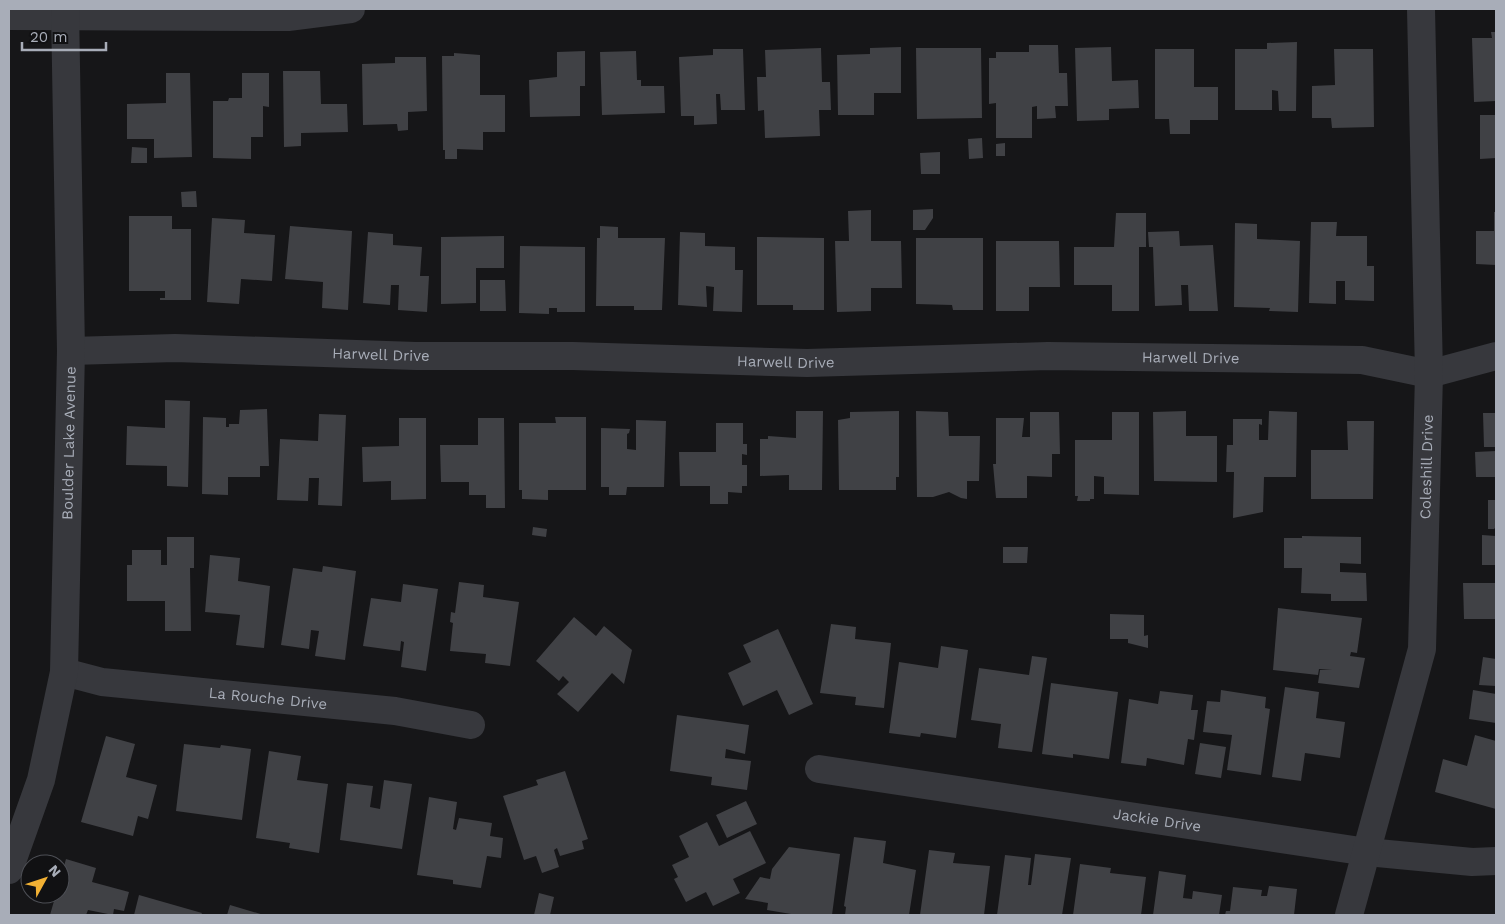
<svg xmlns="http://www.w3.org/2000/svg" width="1505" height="924" font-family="'Work Sans',sans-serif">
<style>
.building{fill:#404145}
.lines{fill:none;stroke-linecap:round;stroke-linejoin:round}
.minor{stroke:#37383d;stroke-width:28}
.tertiary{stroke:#37383d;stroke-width:28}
.labels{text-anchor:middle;stroke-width:4;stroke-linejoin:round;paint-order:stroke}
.street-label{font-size:15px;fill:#a8adb8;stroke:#111113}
</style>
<rect width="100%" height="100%" fill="#161618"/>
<path class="building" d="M1491,32H1496V101L1474,102L1472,38H1492Z
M1297,42L1296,111H1279L1278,91L1272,90V110H1235V49H1267V43Z
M1029,45H1058L1059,73H1067L1068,106H1055L1056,118L1037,119V106L1032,107V138H996V103L989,104V58H996V52H1029Z
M901,47V93H874V115H838L837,55L870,54V48Z
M1111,47L1112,81L1138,80L1139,108L1109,109V120L1077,121L1075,48Z
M821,48L822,82H830L831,110H819L820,136L765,138L764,110L758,111L757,77H766L765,50Z
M916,48H981L982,118L917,119Z
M713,49H743L745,110H721L720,94H716L717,124L694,125V116H681L679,57L713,55Z
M1155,49H1194V87H1218V120H1190V134H1170L1169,119H1155Z
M1334,49H1373L1374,127L1332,128L1331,118H1312V86L1335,85Z
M585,51V86H580V116L530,117L529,80L557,77V52Z
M636,51L637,80H641V86H664L665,113L602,115L600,52Z
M454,53L480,55V95H505V132H483V150L457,149V159H445V150H443L442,56H454Z
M395,57H426L427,111L408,112V130L398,131L397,124L363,125L362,64L395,63Z
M283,71H320L321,104H347L348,132L301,133V146L284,147Z
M166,73H190L192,157L154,158V139H127V104L166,103Z
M242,73H269V107L263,106V137H251V159L213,158V101H228L229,98H242Z
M1480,115H1496V158L1480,159Z
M982,138L983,158L969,159L968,139Z
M1005,143V156H996V144Z
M132,147L147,148V163H131Z
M940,152V174H921L920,153Z
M196,191L197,207H182L181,192Z
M933,209V218L925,230H913V210Z
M871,210V241H901L902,288H871V311L837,312L835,241H849L848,211Z
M1494,212H1496V265L1476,264V231H1494Z
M1116,213H1146V247H1139V311H1112V285H1074V247H1114Z
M129,216H172V229H191V300H160V298H165V291H129Z
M212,218L245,220L244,233L275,235L272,281L241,279L239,304L207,302Z
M1311,222H1337L1336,236H1367V266H1374V301L1345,300V281H1336V304L1309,303Z
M1235,223L1257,224V239L1300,241L1298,312L1269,311L1270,308L1234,307Z
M290,226L352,231L348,310L322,308L323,282L285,279Z
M600,226L618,227V238H665L662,310H634V306H596L597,238H600Z
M1179,231L1180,246L1213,245L1218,311H1189L1188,285H1181L1182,305L1155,306L1153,247H1149L1148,232Z
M368,232L393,234V245L422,247L420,276H429L427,312L398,310L399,285H391L390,305L363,303Z
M680,232L705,233V246L735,247V270H743L742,312L713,311L714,287L706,286L707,307L678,305Z
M504,236V268H476V303L441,304V237Z
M757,237L824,238V310H793V305H757Z
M916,238H983V310H953L952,305L916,304Z
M996,241H1059L1060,287H1029V311H996Z
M520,246L585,247V312H557V308H549V314L519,313Z
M480,280H505L506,311H480Z
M165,400L190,401L188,487L167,486V466L126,465L127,426L165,428Z
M267,409L269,466H260V477H228V495L202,494L203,417L226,418V427H229V424H239L240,410Z
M796,411H823L822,490H789V475L760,476V439H768V436L796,438Z
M899,411V477H896V490H839L838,420L850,418V412Z
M916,411L948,412L949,436H980L979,481H967V499L961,498L949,492L933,497H917Z
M1186,411V436H1217V482L1154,481L1153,412Z
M1269,411L1297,412L1296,477H1264L1263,512L1233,518L1234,472H1226L1227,445H1233V419H1262V425L1259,424V440H1268Z
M1030,412H1059L1060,454H1052V477L1027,476V498H996L993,464H996V418H1024L1022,437H1030Z
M1112,412H1139V495L1104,494V477L1094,476V499H1090V501H1077L1078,496H1075V440H1112Z
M1483,413H1496V447H1484Z
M319,414L346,415L342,506L318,505L319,478H309L308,501L277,500L280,439L318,441Z
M555,417H586V490H548V500L522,499V490H519V423H556Z
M399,418H426V499L391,500V481L363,482L362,447L399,446Z
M478,418H504L505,508H486V495H469V482H441L440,445H478Z
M636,420L666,421L664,487H627L626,495H609V487H601V428L630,429L629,433L627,434V449L636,450Z
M1347,421H1374L1373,499H1311V450H1348Z
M716,423H743V444H747V455L742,454V465H747V486H742V493L728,492V504H710V486H680L679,452H716Z
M1496,451V477H1476L1475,452Z
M1488,500H1496V527L1494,529H1488Z
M533,527L547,529L546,537L532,535Z
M1482,535L1496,536V565H1482Z
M1302,536L1361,537V564L1340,563V572L1366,573L1367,601H1331V594L1301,593L1302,568H1284V538H1302Z
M167,537H194V568H190L191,631H165V601H127V565H132V550H161V565H167Z
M1003,547H1028L1027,563H1003Z
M210,555L240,558L238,581L270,586L264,648L236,645L240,615L205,612Z
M323,566L356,571L345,660L315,656L319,631L311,630L309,649L281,645L293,568L322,572Z
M459,582L484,585L483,597L519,602L510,666L485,663L486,654L450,651L453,623L450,622L451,612L455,613Z
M1463,583H1496V619H1464Z
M403,584L438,589L426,671L401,667L404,642L401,641L400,651L363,646L371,598L401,602Z
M1278,608L1362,618L1357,653L1351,652L1350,656L1365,658L1359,688L1318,683L1320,670H1332L1319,669L1318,675L1273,670Z
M1110,614L1144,615V636L1148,635V648L1128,643V639H1110Z
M574,617L596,636L604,626L632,650L624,684L612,673L578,712L557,694L569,682L563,676L559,681L536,661Z
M831,624L856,627L855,639L891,643L884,708L855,705L856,697L820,693Z
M778,629L813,704L789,715L777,690L743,706L728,673L751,662L743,645Z
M941,646L968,650L956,738L921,733L920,737L889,733L899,662L938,668Z
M1032,656L1047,658L1032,752L998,748L1001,724L971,720L979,668L1029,675Z
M1483,657L1496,659V686L1479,685Z
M1051,683L1118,692L1109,759L1073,754V758L1042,754Z
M1285,687L1319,692L1316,718L1345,722L1340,758L1305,753L1301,781L1272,777Z
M1221,690L1266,697L1265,708L1270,709L1261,775L1227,770L1232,735L1203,732L1207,701L1220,702Z
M1473,690L1496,694V723L1469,719Z
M1160,691L1193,695L1191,710H1198L1194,740L1188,739L1184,765L1147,758L1146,766L1121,763L1129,699L1158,704Z
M677,715L749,725L745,754L726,749L725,758L751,761L747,790L711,785L712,777L670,771Z
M1475,735L1496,741V809L1435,792L1443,759L1467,766Z
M106,736L135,744L126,777L157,785L148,819L138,816L133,836L81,822Z
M1200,743L1226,747L1221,778L1195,774Z
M184,744L220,748L221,745L251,749L242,820L176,811Z
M269,751L301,756L297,780L328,784L319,853L289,848L290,843L256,838Z
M565,771L588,839L582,841L584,849L560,856L557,848L554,850L559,867L542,873L536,856L524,860L503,796L538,785L536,780Z
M384,780L412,784L402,849L340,840L347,783L373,786L370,807L380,809Z
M429,797L457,802L453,829L456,830L459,818L492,823L490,836L503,838L501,858L487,856L481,888L453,884V880L417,875Z
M746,801L757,824L727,838L716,815Z
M707,822L719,846L750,831L766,863L733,879L740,893L713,906L706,892L686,902L674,879L678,877L672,865L689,857L679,836Z
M854,837L886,841L883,863L916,870L909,915H845L846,907L844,906Z
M789,847L840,854L832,915H797L767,910L768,903L745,899L760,877L770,879L772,869Z
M929,850L955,853L953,863L990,866L984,915H920Z
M1035,854L1071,858L1062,915H997L1005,855L1031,858L1028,885H1031Z
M66,859L96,868L92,882L129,892L124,911L114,909L113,915L88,910L86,915H50L56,894H60V881Z
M1080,864L1111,868L1110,873L1146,877L1141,915H1073Z
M1159,871L1186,875L1183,898L1192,899L1193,891L1222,895L1219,915H1153Z
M1269,886L1297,889L1294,915H1225L1226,911H1230L1233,887L1262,890L1261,896H1267Z
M539,893L554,897L550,915H534Z
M139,895L202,913L201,915H134Z
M230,905L264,915H227Z"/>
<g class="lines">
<g class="minor">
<path d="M9,16L288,17L351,9"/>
<path id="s1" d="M71,351L175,348L416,356H573L807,363L1048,356L1362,360L1429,374L1496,356"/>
<path id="s2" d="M64,672L102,682L395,711L471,725"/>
<path id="s3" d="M819,769L1367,852L1472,862L1496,861"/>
<path id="s4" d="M1349,915L1422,649L1429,374L1421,9"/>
</g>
<path class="tertiary" id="s5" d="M9,870L41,780L64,672L71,351L65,9"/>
</g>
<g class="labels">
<g class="street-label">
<text dy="5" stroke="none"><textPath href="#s1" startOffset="310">Harwell Drive</textPath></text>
<text dy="5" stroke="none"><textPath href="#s1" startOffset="1120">Harwell Drive</textPath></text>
<text dy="5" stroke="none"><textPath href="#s1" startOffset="715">Harwell Drive</textPath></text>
<text dy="5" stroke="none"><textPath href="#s5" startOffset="435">Boulder Lake Avenue</textPath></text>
<text dy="5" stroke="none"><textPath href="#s4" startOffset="458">Coleshill Drive</textPath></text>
<text dy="5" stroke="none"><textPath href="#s2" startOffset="206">La Rouche Drive</textPath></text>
<text dy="5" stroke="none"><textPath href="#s3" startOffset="342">Jackie Drive</textPath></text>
</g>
</g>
<rect width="1505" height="924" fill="none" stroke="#a8adb8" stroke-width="20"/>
<g transform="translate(45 879) rotate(50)"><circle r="24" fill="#111113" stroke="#4d4f55"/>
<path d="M0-4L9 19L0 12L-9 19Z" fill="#f2b134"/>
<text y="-8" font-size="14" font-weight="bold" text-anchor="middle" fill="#a8adb8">N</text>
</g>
<path d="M22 42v8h84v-8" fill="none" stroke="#a8adb8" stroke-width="2.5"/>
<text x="30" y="42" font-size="15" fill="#a8adb8" stroke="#111113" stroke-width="4" paint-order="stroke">20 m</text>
</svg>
